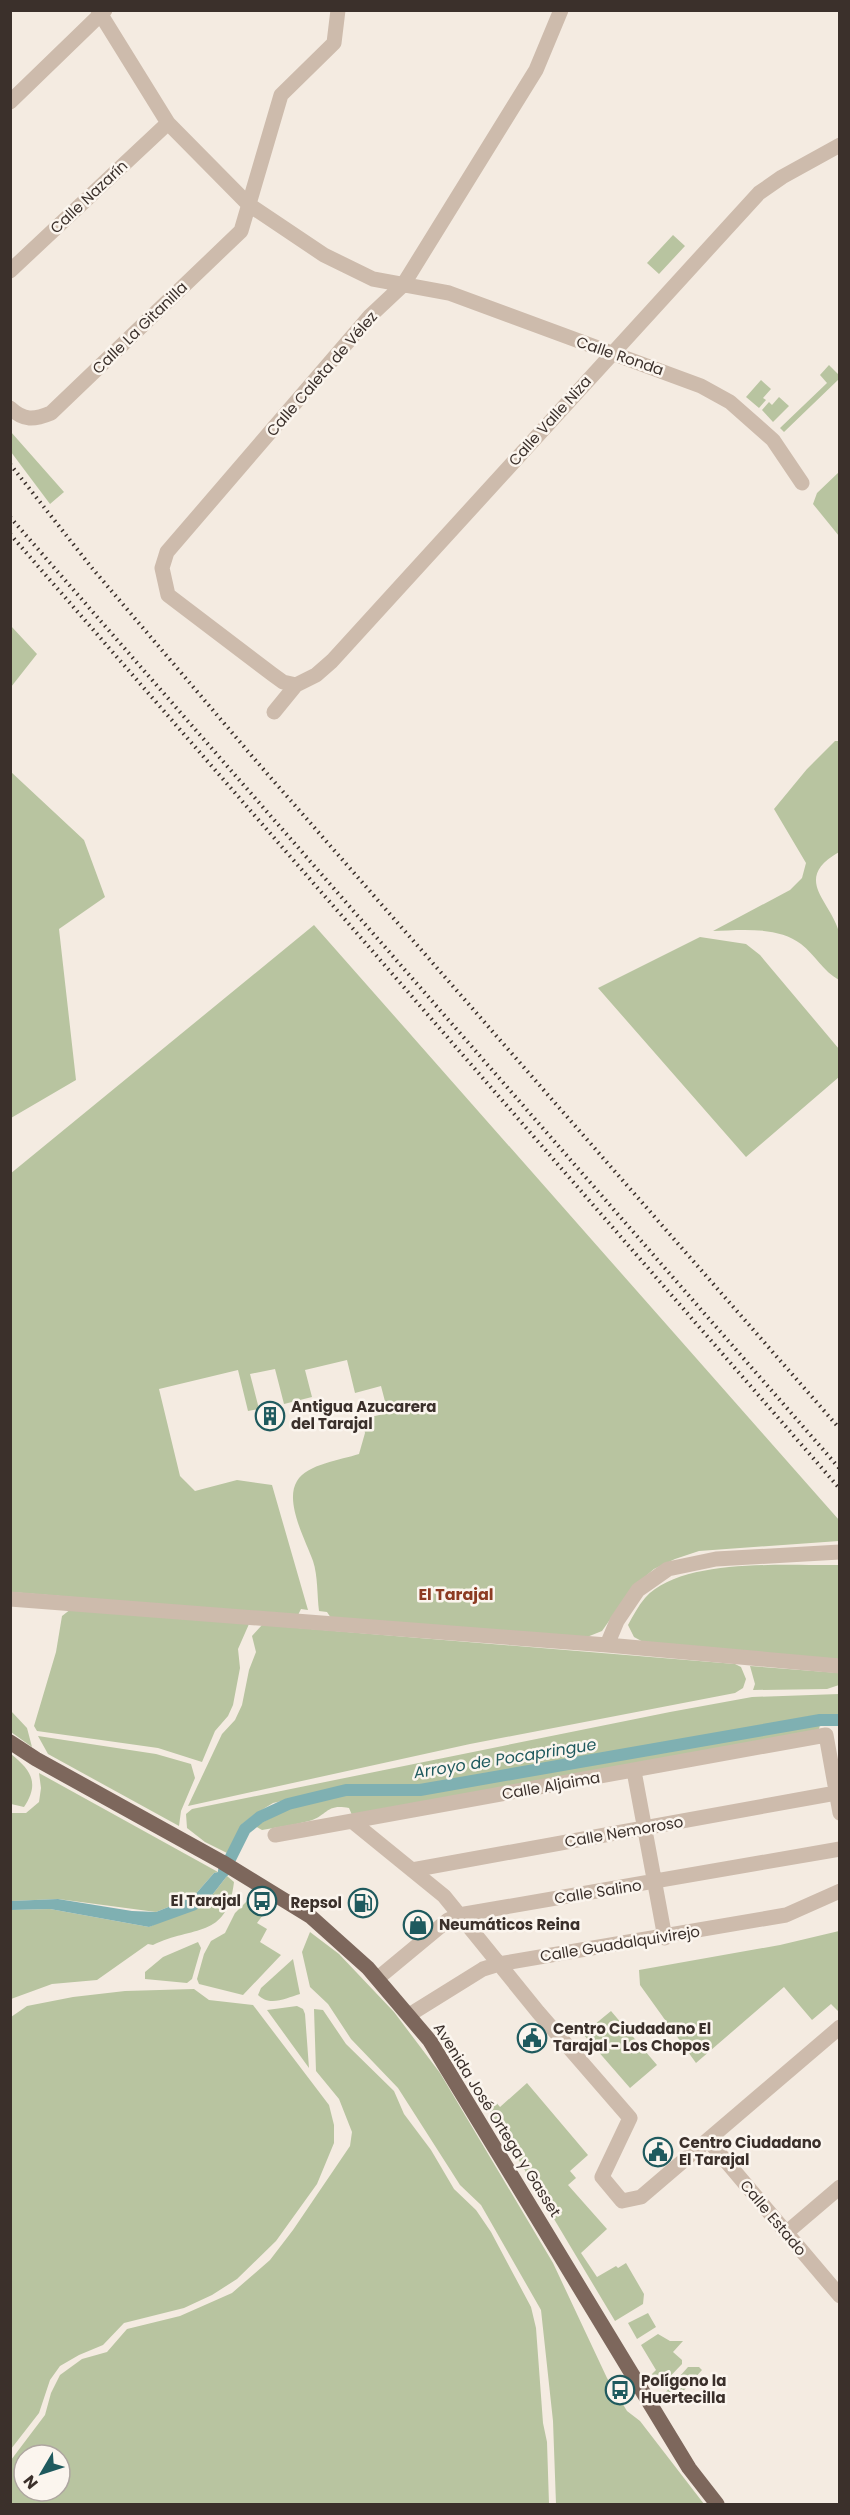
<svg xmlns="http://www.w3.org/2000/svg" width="850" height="2515" font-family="Poppins,sans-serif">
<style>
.green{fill:#b8c4a0;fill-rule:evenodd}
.water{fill:#7fb0b2}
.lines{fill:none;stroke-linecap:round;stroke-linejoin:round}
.canal{stroke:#7fb0b2;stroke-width:12}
.minor{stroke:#cdbbac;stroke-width:15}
.major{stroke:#7d675c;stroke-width:15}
.rail{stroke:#3b302b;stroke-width:4;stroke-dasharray:1.5 4.5;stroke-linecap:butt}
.labels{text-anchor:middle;stroke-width:5;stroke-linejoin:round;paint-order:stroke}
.street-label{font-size:15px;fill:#3b302b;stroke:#fbf5ee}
.poi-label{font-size:15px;font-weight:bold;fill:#3b302b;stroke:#fbf5ee;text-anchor:start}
.neighbourhood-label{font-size:16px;font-weight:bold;fill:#8c3b22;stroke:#fbf5ee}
.water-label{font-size:16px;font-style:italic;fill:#1f5a5e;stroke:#fbf5ee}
</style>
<rect width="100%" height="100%" fill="#f4ebe1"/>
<path class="green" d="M673,235L685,246L659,274L647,263Z
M829,365L839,375V379L784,432L780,428L827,383L820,375Z
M761,380L771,389L763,398L766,400L759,408L746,397Z
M779,397L789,406L773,422L762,410L769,402L772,405Z
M11,432L64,492L50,504L11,452Z
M839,472V536L813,504L817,493Z
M11,626L37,654L11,687Z
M835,741H840L839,852C792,879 830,900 839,932C843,945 840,965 839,980C823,971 815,955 801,944C778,926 740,930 713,931L790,890L802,878L806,863L774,809L807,769Z
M10,771L84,840L105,897L59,929L76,1080L11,1118Z
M314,925L839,1520V1541L699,1551L675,1559L654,1569L632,1588L602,1631L582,1639L331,1618L327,1612L319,1611C317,1595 318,1576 313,1561C306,1541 284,1502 297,1481C307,1464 341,1460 359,1454L365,1433L362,1419L388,1413L381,1386L355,1393L347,1360L305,1370L312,1397L284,1404L275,1369L250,1374L259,1409L248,1411L238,1370L159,1389L180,1476L195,1491L237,1480L272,1485L308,1610L301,1609L298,1615L11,1592L10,1174Z
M700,937L746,944L760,955L839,1049V1077L746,1157L598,988Z
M839,1565V1661L647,1644L634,1637L628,1625C633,1616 638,1606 645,1598C682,1557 787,1566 839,1565Z
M71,1609L249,1624L238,1649L240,1668L233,1705L228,1716L215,1731L202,1762L158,1748L37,1731L34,1726L56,1652L62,1616Z
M262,1625L735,1664L741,1667L746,1679L743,1688L735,1693L470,1744L188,1806L222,1734L235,1720L242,1705L249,1670L256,1652L252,1636Z
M750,1666L839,1673V1685L827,1689L753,1690L755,1684Z
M839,1694V1714L812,1716L421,1786H344L273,1803L255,1814L242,1824L227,1853L205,1842L187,1828L186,1814L192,1809L670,1712L752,1697Z
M11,1711L27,1728L32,1747L11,1732Z
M820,1725L818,1733L352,1815L349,1808C326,1803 327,1816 309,1821C294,1825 277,1827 262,1830L255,1826L290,1808L347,1794H420Z
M38,1736L156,1754L191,1764L195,1778L181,1811L179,1826L48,1754Z
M11,1754C31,1770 40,1783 24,1807L11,1804Z
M39,1773L218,1872L214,1873L193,1897L156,1912L58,1899L11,1901L10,1813H26L39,1802L41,1788Z
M227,1876L234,1882C227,1940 193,1925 153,1945L148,1944L97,1980L52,1984L11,1999V1910L50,1909L149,1927L209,1899Z
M250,1898L268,1908L257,1923L267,1929L260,1942L281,1955L243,1995L199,1984L197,1979L204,1954L211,1941L225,1933L235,1913Z
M839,1931V2010L838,2011L831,2004L812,2020L784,1987L696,2063L640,1985L639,1970L780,1945Z
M310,1932L339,1954L394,2012L440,2073L553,2263L607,2378L627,2411L640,2421L704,2504H556L553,2421L541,2310L481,2205L460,2185L398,2088L351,2039L328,2004L310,1987L302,1952Z
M198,1942L201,1948L192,1979L187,1983L145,1979V1972L163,1957Z
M293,1959L300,1994C286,1998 270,2007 258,1995L261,1988Z
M194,1989L209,2000L253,2005L329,2105L334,2125V2143L317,2184L276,2241L237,2279L212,2295L184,2308L124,2323L103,2345L79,2355L60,2366L50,2380L39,2413L11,2449V2017L27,2006L73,1997L125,1991Z
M297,2006L303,2009L305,2014L309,2068L267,2010Z
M314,2009L323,2010L346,2044L394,2091L404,2114L431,2150L454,2189L476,2210L491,2232L531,2307L536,2328L543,2423L547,2442L549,2504H11V2460L45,2415L51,2393L60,2375L82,2359L107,2352L127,2329L180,2316L232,2293L270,2260L293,2230L350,2146L352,2132L339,2099L316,2071ZM24,2455H60V2491H24Z
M611,2011L657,2065L630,2088L583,2034Z
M527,2083L588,2155L570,2171L576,2178L568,2185L607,2229L581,2253L597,2277L616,2266L618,2268L626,2263L644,2294L643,2304L615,2321L487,2107L494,2100L500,2107Z
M648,2313L656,2327L637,2339L628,2323Z
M658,2334L670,2341H683L673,2352L682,2360V2364L660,2387L652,2374L656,2370L641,2345Z
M688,2367H699L702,2370L671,2405L664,2394Z"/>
<path class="water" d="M218,1872L227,1876L209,1899L196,1910L149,1927L50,1909L11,1910V1901L58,1899L132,1911L156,1912L193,1897L214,1873Z"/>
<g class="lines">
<path class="canal" d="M224,1871L245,1829L260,1817L288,1804L346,1790H420L820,1720H840"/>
<path class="minor" d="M98,10L168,123L248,204L324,255L373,279L449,293L701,386L730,402L773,440L802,483
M10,102L105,10
M10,271L168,123
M10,408C24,421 34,420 51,413L241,231L281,95L334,43L338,10
M296,685L283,682L272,674L168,595L162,568L167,552L370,316L403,285L536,70L561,10
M274,712L296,685L316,675L332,661L759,193L782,177L840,145
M10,1599L607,1645L840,1666
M607,1645L617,1621L638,1590L668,1569L716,1559L840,1552
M634,1771L665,1938
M353,1822L444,1896L538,2012L630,2118L602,2177L622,2201L641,2197L840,2027
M275,1835L826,1735L840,1813
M412,1870L836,1793
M378,1978L448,1920L459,1915L840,1849
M409,2015L483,1969L499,1964L786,1915L840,1891
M708,2140L840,2296
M786,2233L840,2187"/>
<path class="major" d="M10,1742L36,1759L222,1862L310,1916L368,1968L430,2041L689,2468L717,2504"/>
<path class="rail" d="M10,464L92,568L257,762L840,1429
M10,517L840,1469
M10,534L840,1489"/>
</g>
<defs>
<g id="building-ring" transform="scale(1.5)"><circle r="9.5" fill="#fbf5ee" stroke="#1f5a5e" stroke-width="1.5"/><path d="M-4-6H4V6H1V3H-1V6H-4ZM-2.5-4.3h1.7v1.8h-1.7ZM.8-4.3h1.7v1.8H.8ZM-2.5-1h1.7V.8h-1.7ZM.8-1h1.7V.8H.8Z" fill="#1f5a5e"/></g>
<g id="bus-ring" transform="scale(1.5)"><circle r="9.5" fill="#fbf5ee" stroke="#1f5a5e" stroke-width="1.5"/><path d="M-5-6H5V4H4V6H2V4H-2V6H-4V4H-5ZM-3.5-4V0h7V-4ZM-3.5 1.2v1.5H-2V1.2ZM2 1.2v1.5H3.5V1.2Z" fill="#1f5a5e"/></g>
<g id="fuel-ring" transform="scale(1.5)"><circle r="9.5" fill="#fbf5ee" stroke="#1f5a5e" stroke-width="1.5"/><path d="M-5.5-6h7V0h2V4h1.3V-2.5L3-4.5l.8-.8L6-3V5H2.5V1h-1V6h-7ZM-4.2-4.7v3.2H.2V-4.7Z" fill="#1f5a5e"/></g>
<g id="shop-ring" transform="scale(1.5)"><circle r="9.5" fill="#fbf5ee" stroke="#1f5a5e" stroke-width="1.5"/><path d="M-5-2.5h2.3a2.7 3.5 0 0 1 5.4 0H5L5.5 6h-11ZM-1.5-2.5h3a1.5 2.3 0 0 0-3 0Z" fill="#1f5a5e"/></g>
<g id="civic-ring" transform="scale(1.5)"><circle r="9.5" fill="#fbf5ee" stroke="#1f5a5e" stroke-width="1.5"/><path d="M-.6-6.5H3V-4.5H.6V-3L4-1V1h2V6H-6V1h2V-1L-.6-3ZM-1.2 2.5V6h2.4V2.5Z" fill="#1f5a5e"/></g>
</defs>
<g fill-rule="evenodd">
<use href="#building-ring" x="270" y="1416"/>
<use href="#bus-ring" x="262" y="1901"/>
<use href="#fuel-ring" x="363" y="1903"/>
<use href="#shop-ring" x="418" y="1925"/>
<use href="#civic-ring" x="532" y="2038"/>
<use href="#civic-ring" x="658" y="2152"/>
<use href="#bus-ring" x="620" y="2390"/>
</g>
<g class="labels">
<g class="street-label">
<text transform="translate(89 197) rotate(-43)" y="5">Calle Nazarín</text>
<text transform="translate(140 328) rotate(-44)" y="5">Calle La Gitanilla</text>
<text transform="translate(620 356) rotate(19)" y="5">Calle Ronda</text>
<text transform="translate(322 374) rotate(-49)" y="5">Calle Caleta de Vélez</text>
<text transform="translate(550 421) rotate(-48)" y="5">Calle Valle Niza</text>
<text transform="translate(551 1786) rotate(-10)" y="5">Calle Aljaima</text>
<text transform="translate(624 1832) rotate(-10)" y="5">Calle Nemoroso</text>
<text transform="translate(598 1892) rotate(-9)" y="5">Calle Salino</text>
<text transform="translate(620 1944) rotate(-9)" y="5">Calle Guadalquivirejo</text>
<text transform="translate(497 2120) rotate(58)" y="5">Avenida José Ortega y Gasset</text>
<text transform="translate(773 2218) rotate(50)" y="5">Calle Estado</text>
</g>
<g class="poi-label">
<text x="291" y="1412">Antigua Azucarera<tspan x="291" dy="17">del Tarajal</tspan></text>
<text x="241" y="1906" text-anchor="end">El Tarajal</text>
<text x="342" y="1908" text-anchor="end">Repsol</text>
<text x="439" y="1930">Neumáticos Reina</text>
<text x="553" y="2034">Centro Ciudadano El<tspan x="553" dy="17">Tarajal - Los Chopos</tspan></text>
<text x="679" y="2148">Centro Ciudadano<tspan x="679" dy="17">El Tarajal</tspan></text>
<text x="641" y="2386">Polígono la<tspan x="641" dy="17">Huertecilla</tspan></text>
</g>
<g class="neighbourhood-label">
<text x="456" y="1600">El Tarajal</text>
</g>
<g class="water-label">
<text transform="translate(505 1758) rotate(-9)" y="6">Arroyo de Pocapringue</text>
</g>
</g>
<rect width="850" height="2515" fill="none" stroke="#3b302b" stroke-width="24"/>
<g transform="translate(42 2473) rotate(231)"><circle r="28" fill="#fbf5ee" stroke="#aea6a0" stroke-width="1.5"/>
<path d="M0-4.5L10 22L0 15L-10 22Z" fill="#1f5a5e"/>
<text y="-9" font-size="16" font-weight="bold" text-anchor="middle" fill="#3b302b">N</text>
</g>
</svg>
